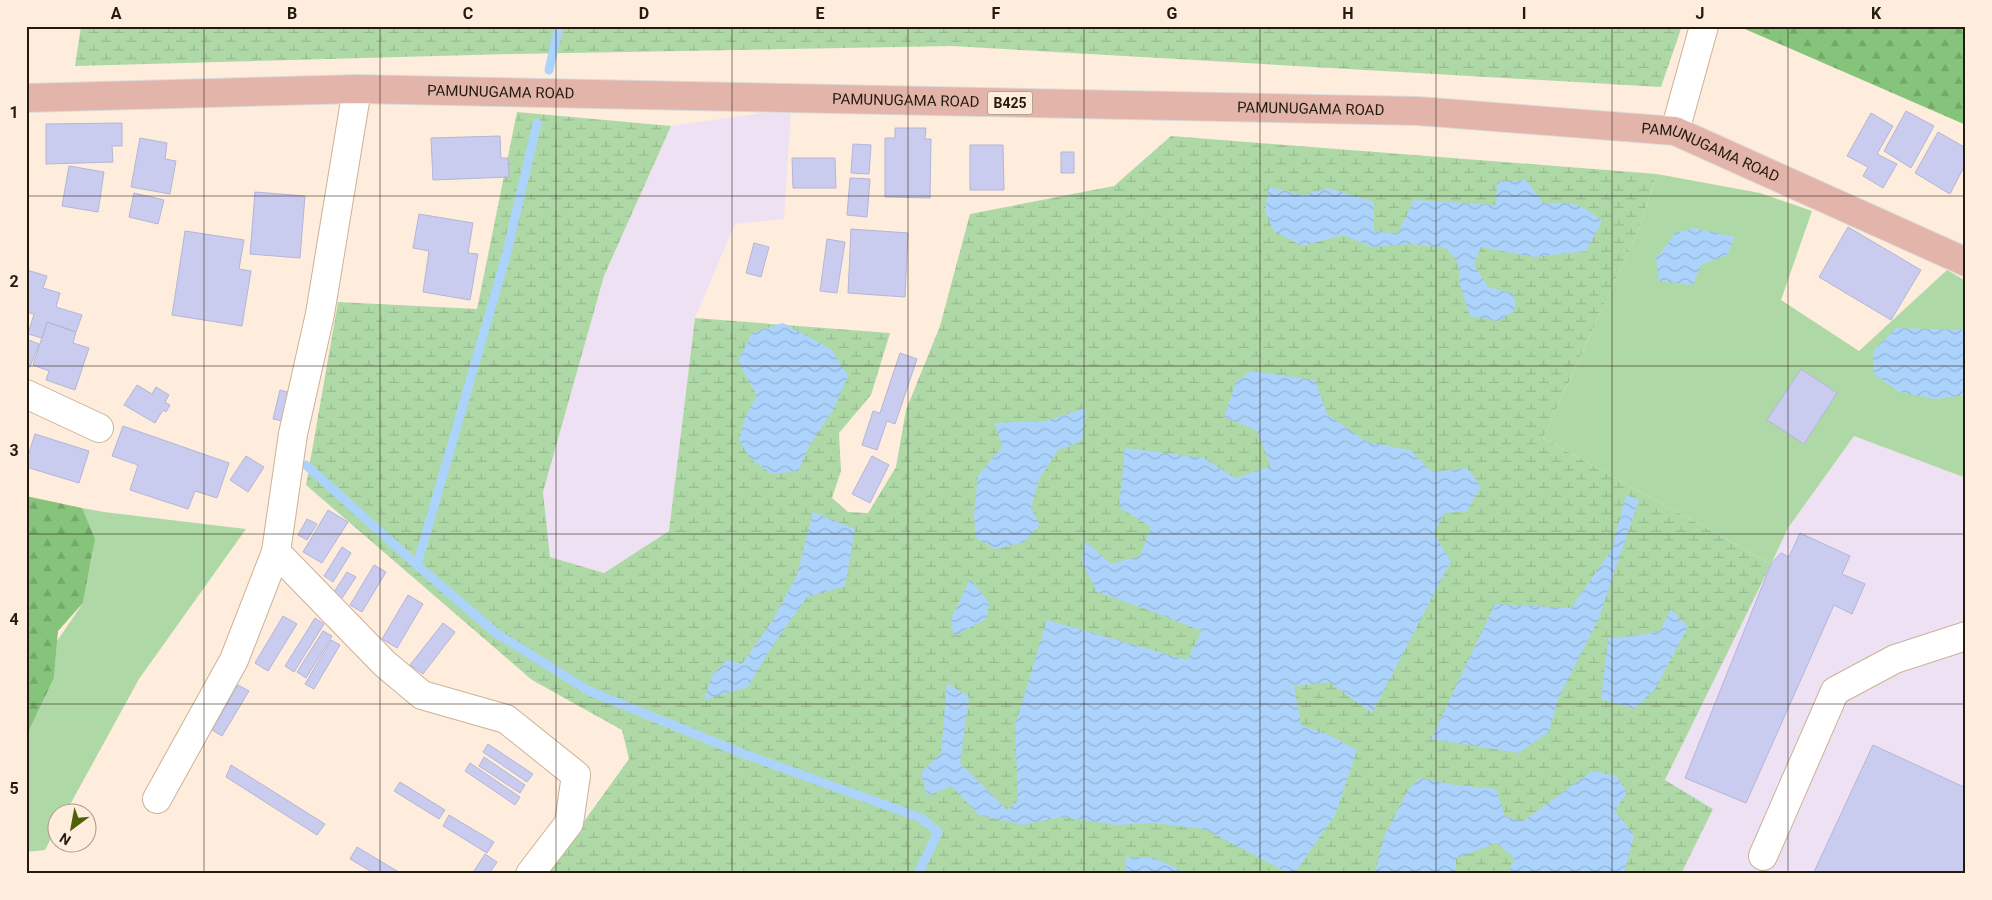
<svg xmlns="http://www.w3.org/2000/svg" width="1992" height="900" font-family="Roboto,sans-serif">
<style>
.industrial{fill:#efe1f4}
.grass{fill:#aed9a7}
.forest{fill:url(#forest-firs)}
.wetland{fill:url(#wetland-marsh)}
.water{fill:url(#water-waves)}
.lines{fill:none;stroke-linecap:round;stroke-linejoin:round}
.stream{stroke:#acd3fc;stroke-width:9}
.building{fill:#caccef;stroke:#b4b5d7}
.minor-casing{stroke:#ccb296;stroke-width:30}
.major-casing{stroke:#dcdbd9;stroke-width:30}
.minor{stroke:#fff;stroke-width:28}
.major{stroke:#e2b4aa;stroke-width:28}
.grid{fill:none;stroke:#241b10;stroke-width:1;stroke-opacity:0.55}
.labels{text-anchor:middle;stroke-width:4;stroke-linejoin:round;paint-order:stroke}
.shield{fill:#feeddc;stroke:#655a4d;stroke-width:1}
.shield-label{font-size:14px;font-weight:bold;fill:#241b10}
.street-label{font-size:15px;fill:#241b10;stroke:#feeddc}
.neatline{fill:none;stroke:#241b10;stroke-width:2}
.grid-label{font-size:16px;text-anchor:middle;font-weight:bold;fill:#241b10}
</style>
<defs>
<pattern id="forest-firs" width="22" height="20" patternUnits="userSpaceOnUse" patternTransform="scale(1.25)"><rect width="22" height="20" fill="#86c47c"/><path d="M5 1l3.5 6h-7zM16 11l3.5 6h-7z" fill="#74a86a"/></pattern>
<pattern id="wetland-marsh" width="20" height="14" patternUnits="userSpaceOnUse" patternTransform="scale(1.25)"><rect width="20" height="14" fill="#aed9a7"/><path d="M1 5h8M5 5V1M11 12h8M15 12V8" fill="none" stroke="#96ba8f"/></pattern>
<pattern id="water-waves" width="16" height="10" patternUnits="userSpaceOnUse" patternTransform="scale(1.25)"><rect width="16" height="10" fill="#acd3fc"/><path d="M0 5q4-4 8 0t8 0" fill="none" stroke="#94b5d7"/></pattern>
</defs>
<rect width="100%" height="100%" fill="#feeddc"/>
<path class="industrial" d="M791,109L784,219L735,224L695,318L669,531L604,573L550,557L543,492L604,276L671,126Z
M1854,436L1966,478V874H1681L1713,809L1665,781L1788,528Z"/>
<path class="grass" d="M1657,174L1760,193L1812,211L1781,300L1859,351L1947,270L1966,281V478L1854,436L1788,528L1771,564L1543,438L1638,231Z
M82,508L104,512L246,529L139,679L66,812H58L57,827L45,850L26,852V737L54,678L57,641L83,603L93,550Z"/>
<path class="forest" d="M1738,26H1966V125Z
M26,496L82,508L95,539L83,603L58,631L54,678L26,737Z"/>
<path class="wetland" d="M81,26H1682L1661,87L951,46L513,54L75,66Z
M517,112L671,126L604,276L543,492L550,557L604,573L669,531L695,318L890,333L871,395L839,433L841,471L832,498L848,512L868,513L896,467L906,410L940,326L970,214L1114,186L1171,136L1657,174L1638,231L1543,438L1771,564L1665,780L1713,809L1681,874H546L629,759L622,730L532,680L306,485L338,302L477,309Z"/>
<path class="water" d="M1526,180L1544,204C1572,201 1579,203 1602,221L1586,251L1534,257L1481,247L1474,264L1488,287L1514,294L1515,310L1499,321L1470,316L1460,285L1458,262L1446,248L1412,244L1372,247L1343,235L1302,246L1274,231L1265,211L1269,187L1303,195L1328,188L1374,202V232L1398,233L1414,200L1496,205L1497,182Z
M1694,228L1735,237L1727,255L1701,265L1693,285L1659,281L1656,259L1675,233Z
M783,323L831,349L848,376L833,410L809,446L798,471L772,474L752,460L739,441L745,417L757,396L738,361L752,333Z
M1896,328L1966,330V395L1935,399L1899,392L1873,373V351Z
M1251,371L1315,380L1327,414L1367,442L1410,450L1432,472L1467,468L1481,487L1467,511L1444,513L1434,534L1451,561L1372,713L1329,682L1294,686L1301,725L1329,735L1357,750L1335,815L1294,874H1290L1204,829L1154,823L1117,825L1061,817L1023,825L979,815L951,786L927,796L921,773L941,753L947,683L969,697L960,763L1007,810L1018,801L1015,726L1047,620L1187,660L1202,631L1146,609L1097,592L1082,562L1085,541L1111,564L1140,556L1151,527L1119,507L1125,448L1204,458L1235,478L1271,466L1256,430L1224,417L1236,382Z
M1086,408L1082,441L1058,450L1039,479L1031,508L1040,525L1024,542L996,549L976,538L974,515L978,476L1002,447L995,423L1046,421Z
M1626,495L1639,500L1599,618L1558,699L1549,732L1519,753L1431,739L1495,604L1571,608L1612,549Z
M813,512L855,529L845,586L807,597L773,645L748,687L704,700L712,675L727,660L742,664L772,621L797,575Z
M970,579L989,603L986,619L954,636L951,619Z
M1671,609L1688,627L1655,689L1634,709L1601,699L1608,638L1635,636L1660,631Z
M1592,771L1616,776L1627,792L1615,811L1634,835L1624,874H1507L1515,859L1497,843L1456,858V874H1375L1383,839L1407,792L1419,778L1455,785L1496,789L1505,816L1522,822Z
M1126,857L1154,858L1189,874H1126Z"/>
<g class="lines">
<path class="stream" d="M549,70L559,26
M306,465L417,565L496,633L589,691L744,754L921,818L938,832L918,874
M417,565L506,256L537,123"/>
</g>
<path class="building" d="M1906,111L1934,126L1911,168L1884,151Z
M1871,113L1893,126L1877,154L1897,164L1883,188L1863,176L1868,167L1847,156Z
M122,123V146H112L113,162L46,164V124Z
M895,128H926L925,139H931L930,198L885,197V138H895Z
M1938,132L1966,148V163L1950,194L1915,173Z
M500,136L501,158H508L509,177L433,180L431,138Z
M140,138L167,143L165,159L176,161L170,194L131,187Z
M853,144L871,145L869,174L851,173Z
M970,145H1003L1004,190H970Z
M1061,152H1074V173H1061Z
M792,158H835L836,188H793Z
M69,166L104,172L98,212L62,206Z
M850,178L870,179L867,217L847,215Z
M255,192L305,196L300,258L250,254Z
M134,193L164,200L158,224L129,217Z
M419,214L473,223L468,253L478,254L470,300L423,292L429,251L413,248Z
M1848,227L1921,270L1891,320L1819,277Z
M851,229L908,233L905,297L848,293Z
M185,231L244,240L239,269L251,271L242,326L172,315Z
M827,239L845,242L837,293L820,291Z
M754,243L769,247L761,277L746,273Z
M27,270L47,276L43,288L60,293L56,307L82,315L76,332L47,322L42,338L28,334L34,314L26,312Z
M47,322L76,332L73,343L89,348L75,390L46,380L49,371L33,365Z
M26,339L39,344L30,367L26,366Z
M900,353L917,359L895,424L887,421L877,450L862,445L873,411L880,413Z
M1801,369L1837,393L1804,444L1767,420Z
M137,385L152,394L156,387L169,395L165,402L170,405L166,412L163,410L155,423L124,405Z
M280,390L294,394L287,422L273,419Z
M123,426L229,463L217,498L195,491L188,509L130,490L138,465L112,456Z
M35,434L89,451L79,483L26,467V462Z
M246,456L264,467L248,492L230,480Z
M872,456L889,465L870,503L852,494Z
M328,510L348,522L322,563L303,552Z
M307,519L317,524L307,540L298,535Z
M1800,533L1850,556L1842,574L1865,584L1852,614L1834,605L1746,803L1685,778L1771,564L1781,553L1789,557Z
M342,547L351,553L333,582L324,576Z
M374,565L386,572L362,612L350,605Z
M347,572L356,577L340,601L332,595Z
M408,595L423,604L397,648L382,639Z
M283,616L297,624L268,671L255,663Z
M315,618L324,624L294,672L285,666Z
M443,623L455,632L423,674L410,665Z
M323,631L332,636L306,678L297,672Z
M331,640L340,645L314,689L305,684Z
M238,685L249,691L222,736L212,730Z
M488,744L533,774L527,782L483,752Z
M1873,745L1966,788V874H1813Z
M484,757L525,785L520,793L479,766Z
M470,763L520,797L515,805L465,771Z
M231,765L325,824L317,835L226,777Z
M400,782L445,810L439,819L394,791Z
M449,815L494,842L487,853L443,826Z
M357,847L402,874H375L350,859Z
M485,854L497,862L489,874H472Z"/>
<g class="lines">
<g class="minor-casing">
<path id="minor" d="M1675,131L1704,26
M26,394L99,428
M276,552L385,664L422,695L506,719L576,775L569,823L530,874
M157,799L234,660L276,552L293,434L320,314L357,89
M1763,856L1835,691L1895,659L1966,636"/>
</g>
<g class="major-casing">
<g id="major">
<path id="s1" d="M26,98L357,89L1418,111L1675,131L1966,262"/>
</g>
</g>
<use href="#minor" class="minor"/>
<use href="#major" class="major"/>
</g>
<path class="grid" d="M204,26V874M380,26V874M556,26V874M732,26V874M908,26V874M1084,26V874M1260,26V874M1436,26V874M1612,26V874M1788,26V874M26,196H1966M26,366H1966M26,534H1966M26,704H1966"/>
<g class="labels">
<rect class="shield" x="987.5" y="91.5" width="45" height="23" rx="4"/>
<g class="shield-label">
<text x="1010" y="108">B425</text>
</g>
<g class="street-label">
<text dy="5" stroke="none"><textPath href="#s1" startOffset="475">PAMUNUGAMA ROAD</textPath></text>
<text dy="5" stroke="none"><textPath href="#s1" startOffset="880">PAMUNUGAMA ROAD</textPath></text>
<text dy="5" stroke="none"><textPath href="#s1" startOffset="1285">PAMUNUGAMA ROAD</textPath></text>
<text dy="5" stroke="none"><textPath href="#s1" startOffset="1690">PAMUNUGAMA ROAD</textPath></text>
</g>
</g>
<rect width="1992" height="900" fill="none" stroke="#feeddc" stroke-width="55"/>
<g transform="translate(72 828) rotate(212)"><circle r="24" fill="#feeddc" stroke="#a7998a"/>
<path d="M0-4L9 19L0 12L-9 19Z" fill="#4e620a"/>
<text y="-8" font-size="14" font-weight="bold" text-anchor="middle" fill="#241b10">N</text>
</g>
<rect x="28" y="28" width="1936" height="844" class="neatline"/>
<g class="grid-label">
<text x="116" y="19">A</text>
<text x="292" y="19">B</text>
<text x="468" y="19">C</text>
<text x="644" y="19">D</text>
<text x="820" y="19">E</text>
<text x="996" y="19">F</text>
<text x="1172" y="19">G</text>
<text x="1348" y="19">H</text>
<text x="1524" y="19">I</text>
<text x="1700" y="19">J</text>
<text x="1876" y="19">K</text>
<text x="14" y="118">1</text>
<text x="14" y="287">2</text>
<text x="14" y="456">3</text>
<text x="14" y="625">4</text>
<text x="14" y="794">5</text>
</g>
</svg>
